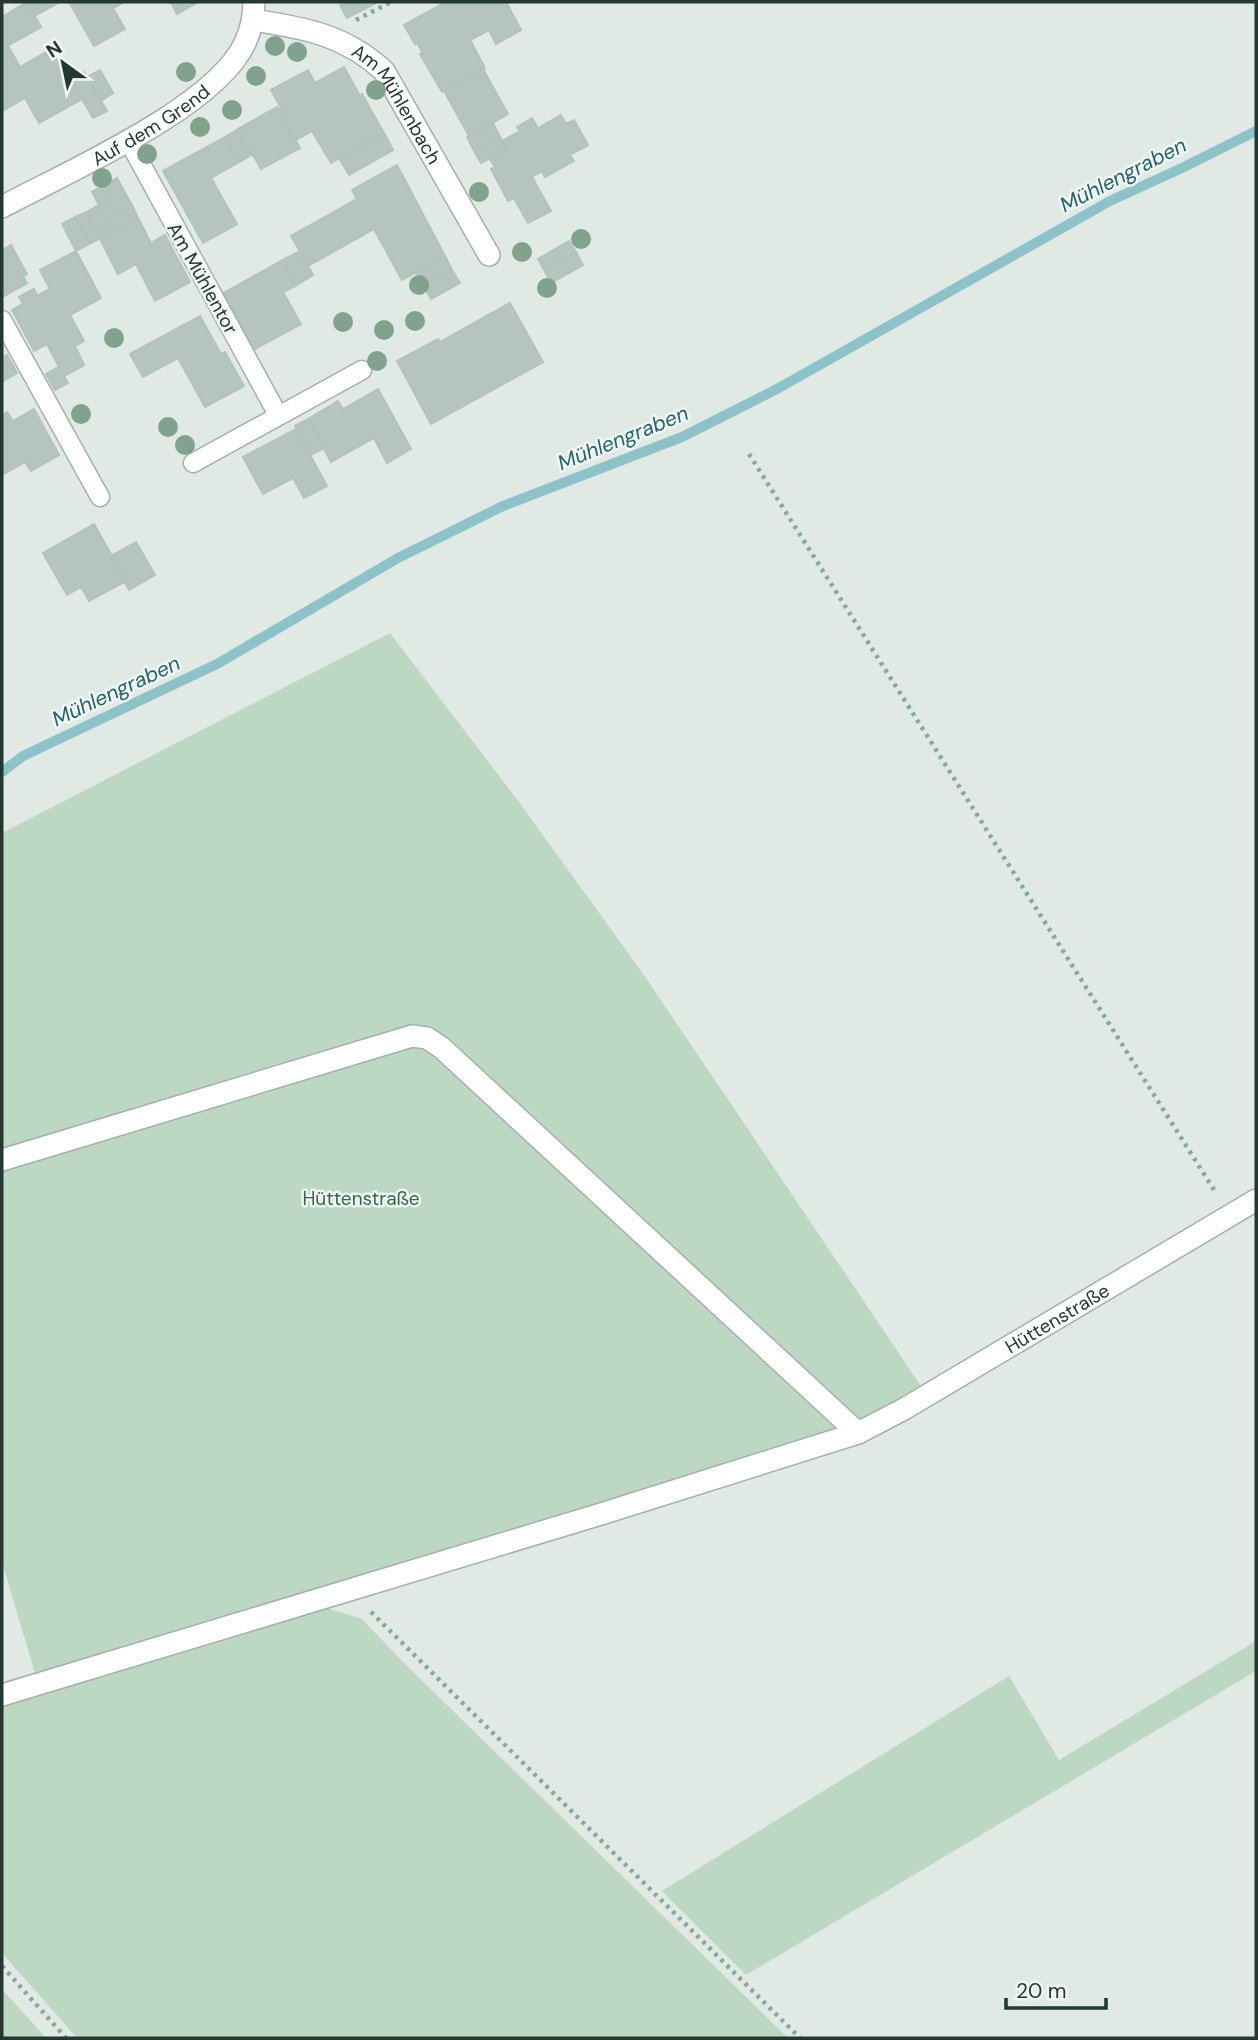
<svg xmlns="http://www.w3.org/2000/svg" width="1258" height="2040" font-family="'DM Sans',sans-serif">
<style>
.green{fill:#bcd8c2}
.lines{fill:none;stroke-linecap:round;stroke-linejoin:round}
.stream{stroke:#8ec2c9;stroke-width:10}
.building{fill:#b6c4be;stroke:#b4c2bc;stroke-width:2}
.service-casing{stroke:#a4b0ab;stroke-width:21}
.minor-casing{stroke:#a4b0ab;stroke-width:24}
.path{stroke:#85a99c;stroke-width:4.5;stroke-dasharray:3.5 5;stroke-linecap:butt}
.service{stroke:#fff;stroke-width:18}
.minor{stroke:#fff;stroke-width:21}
.tree{fill:#81a38d}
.labels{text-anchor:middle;stroke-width:5;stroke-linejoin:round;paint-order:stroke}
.street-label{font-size:19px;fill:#233831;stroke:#f0f6f3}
.park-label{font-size:19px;fill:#326a45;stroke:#f0f6f3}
.water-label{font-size:21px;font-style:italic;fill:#24636c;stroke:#f0f6f3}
</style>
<rect width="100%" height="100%" fill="#e1e9e5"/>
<path class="green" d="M390,633L519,802L644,975L923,1389L803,1445L592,1506L35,1673L2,1562V833Z
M323,1607L362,1619L407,1666L788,2038H77L2,1953V1705Z
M1256,1641V1671L746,1975L662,1891L1009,1676L1059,1760Z
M2,1989L46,2038H2Z"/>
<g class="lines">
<path class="stream" d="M2,772L23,756L217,664L398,558L503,506L682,437L777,389L1110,201L1182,168L1256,131"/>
</g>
<path class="building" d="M26,2H60L34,16Z
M27,2L41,27L2,49V17Z
M69,2H124L113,8L125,29L94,46Z
M171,2H198L177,14Z
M345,2H378L347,18L340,5Z
M446,2H506L521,30L496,44L489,30L470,40L485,68L442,92L420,54L423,53L417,43L415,44L404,25Z
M8,46L20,67L53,48L82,99L39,123L25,98L2,111V49Z
M344,67L360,96L362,94L384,133L331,163L312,131L296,140L278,110L281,108L271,90L308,70L315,83Z
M483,69L508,114L469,136L444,91Z
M100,70L113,93L101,101L87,77Z
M84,72L107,111L93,118L71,80Z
M277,107L300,148L261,169L238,129Z
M561,115L566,124L574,120L588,145L570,155L574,161L545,177L542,171L532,177L551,211L528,223L514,198L508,201L491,169L495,167L490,159L507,149L502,141L520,131L517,127L532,118L538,128Z
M493,123L500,137L474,151L467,137Z
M237,130L251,155L239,162L225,137Z
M384,133L393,150L349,175L339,158Z
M225,137L239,162L211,178L237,224L203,243L163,171Z
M500,137L507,149L481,163L474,151Z
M397,165L445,256L402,280L374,229L308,266L291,236L357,199L352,190Z
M117,178L124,191L99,205L92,192Z
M124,191L132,205L106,219L99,205Z
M99,205L113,232L101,238L87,212Z
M132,205L138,218L113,232L106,219Z
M87,212L101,238L89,244L75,217Z
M75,217L89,244L76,251L62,224Z
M138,218L151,243L165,235L190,282L155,301L136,264L118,274L100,239Z
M569,241L576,252L544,270L538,259Z
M11,245L27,274L23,276L27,283L4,296L2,292V250Z
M76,251L101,298L70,315L84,341L75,346L84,365L64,376L68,383L55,390L46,374L59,367L47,344L34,351L12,310L23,304L19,297L34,289L37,296L50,289L40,270Z
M300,251L313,275L295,286L281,261Z
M576,252L583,265L551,283L544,270Z
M445,256L452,270L424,286L416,272Z
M281,261L295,286L283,292L301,324L253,350L222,294Z
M452,270L460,283L431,299L424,286Z
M510,303L543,362L431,424L397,361L438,339L440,342Z
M200,316L221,354L225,352L244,386L205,407L178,358L143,377L130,354Z
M7,355L17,373L2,382V358Z
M378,389L411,449L387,463L374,438L331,462L308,419L338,401L343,409Z
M34,409L59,455L31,471L25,462L2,475V415L7,412L13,421Z
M308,419L324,448L311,455L295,426Z
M296,429L327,486L304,498L293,478L263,494L243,457Z
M94,524L126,581L89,601L81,587L67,595L43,553Z
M136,542L155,575L129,590L111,556Z"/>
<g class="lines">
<g class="service-casing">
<path id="service" d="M128,140L278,415
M2,320L100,497
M193,463L362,370"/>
</g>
<g class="minor-casing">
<g id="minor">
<path id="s1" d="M253,20C305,28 345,35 384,71L489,255"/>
<path id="s2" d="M2,207C65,173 215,108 245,43C251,30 254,17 254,2"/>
<path d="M2,1160L412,1036L427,1038L442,1048L858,1433"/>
<path id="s3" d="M2,1695L601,1514L858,1433L904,1409L1256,1200"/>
</g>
</g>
<path class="path" d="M356,20L391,2
M749,454L1216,1193
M371,1612L800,2038
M2,1966L66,2038"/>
<use href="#service" class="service"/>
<use href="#minor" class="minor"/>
</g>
<g class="tree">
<circle cx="275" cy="46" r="10"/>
<circle cx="297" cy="52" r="10"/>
<circle cx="186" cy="72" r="10"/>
<circle cx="256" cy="76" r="10"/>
<circle cx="376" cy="90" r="10"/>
<circle cx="232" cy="110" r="10"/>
<circle cx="200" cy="127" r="10"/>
<circle cx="147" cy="154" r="10"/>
<circle cx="102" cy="178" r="10"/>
<circle cx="479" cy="192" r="10"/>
<circle cx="581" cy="239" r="10"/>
<circle cx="522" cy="252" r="10"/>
<circle cx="419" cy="285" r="10"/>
<circle cx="547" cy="288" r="10"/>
<circle cx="415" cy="321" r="10"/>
<circle cx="343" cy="322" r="10"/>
<circle cx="384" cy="330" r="10"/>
<circle cx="114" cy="338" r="10"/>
<circle cx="377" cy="361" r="10"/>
<circle cx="81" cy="414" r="10"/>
<circle cx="168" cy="427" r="10"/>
<circle cx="185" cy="445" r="10"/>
</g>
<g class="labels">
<g class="street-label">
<text dy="7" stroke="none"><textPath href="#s1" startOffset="177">Am Mühlenbach</textPath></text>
<text dy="7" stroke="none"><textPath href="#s2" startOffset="170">Auf dem Grend</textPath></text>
<text transform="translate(203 278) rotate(61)" y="7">Am Mühlentor</text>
<text dy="7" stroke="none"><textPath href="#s3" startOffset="1125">Hüttenstraße</textPath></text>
</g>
<g class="park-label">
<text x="361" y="1205">Hüttenstraße</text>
</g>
<g class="water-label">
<text transform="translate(1123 175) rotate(-27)" y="7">Mühlengraben</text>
<text transform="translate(623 438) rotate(-22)" y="7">Mühlengraben</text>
<text transform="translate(116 691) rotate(-25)" y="7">Mühlengraben</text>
</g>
</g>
<rect width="1258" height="2040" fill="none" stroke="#233831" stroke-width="7"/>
<g transform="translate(63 63) rotate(327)" stroke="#f0f6f3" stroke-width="5" paint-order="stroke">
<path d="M0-5L12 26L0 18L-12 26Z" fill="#233831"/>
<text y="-10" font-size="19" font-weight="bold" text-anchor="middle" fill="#233831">N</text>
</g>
<path d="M1006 1998v10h100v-10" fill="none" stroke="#233831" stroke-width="3.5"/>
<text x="1016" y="1998" font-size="21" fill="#233831" stroke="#f0f6f3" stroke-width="5" paint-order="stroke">20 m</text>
</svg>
